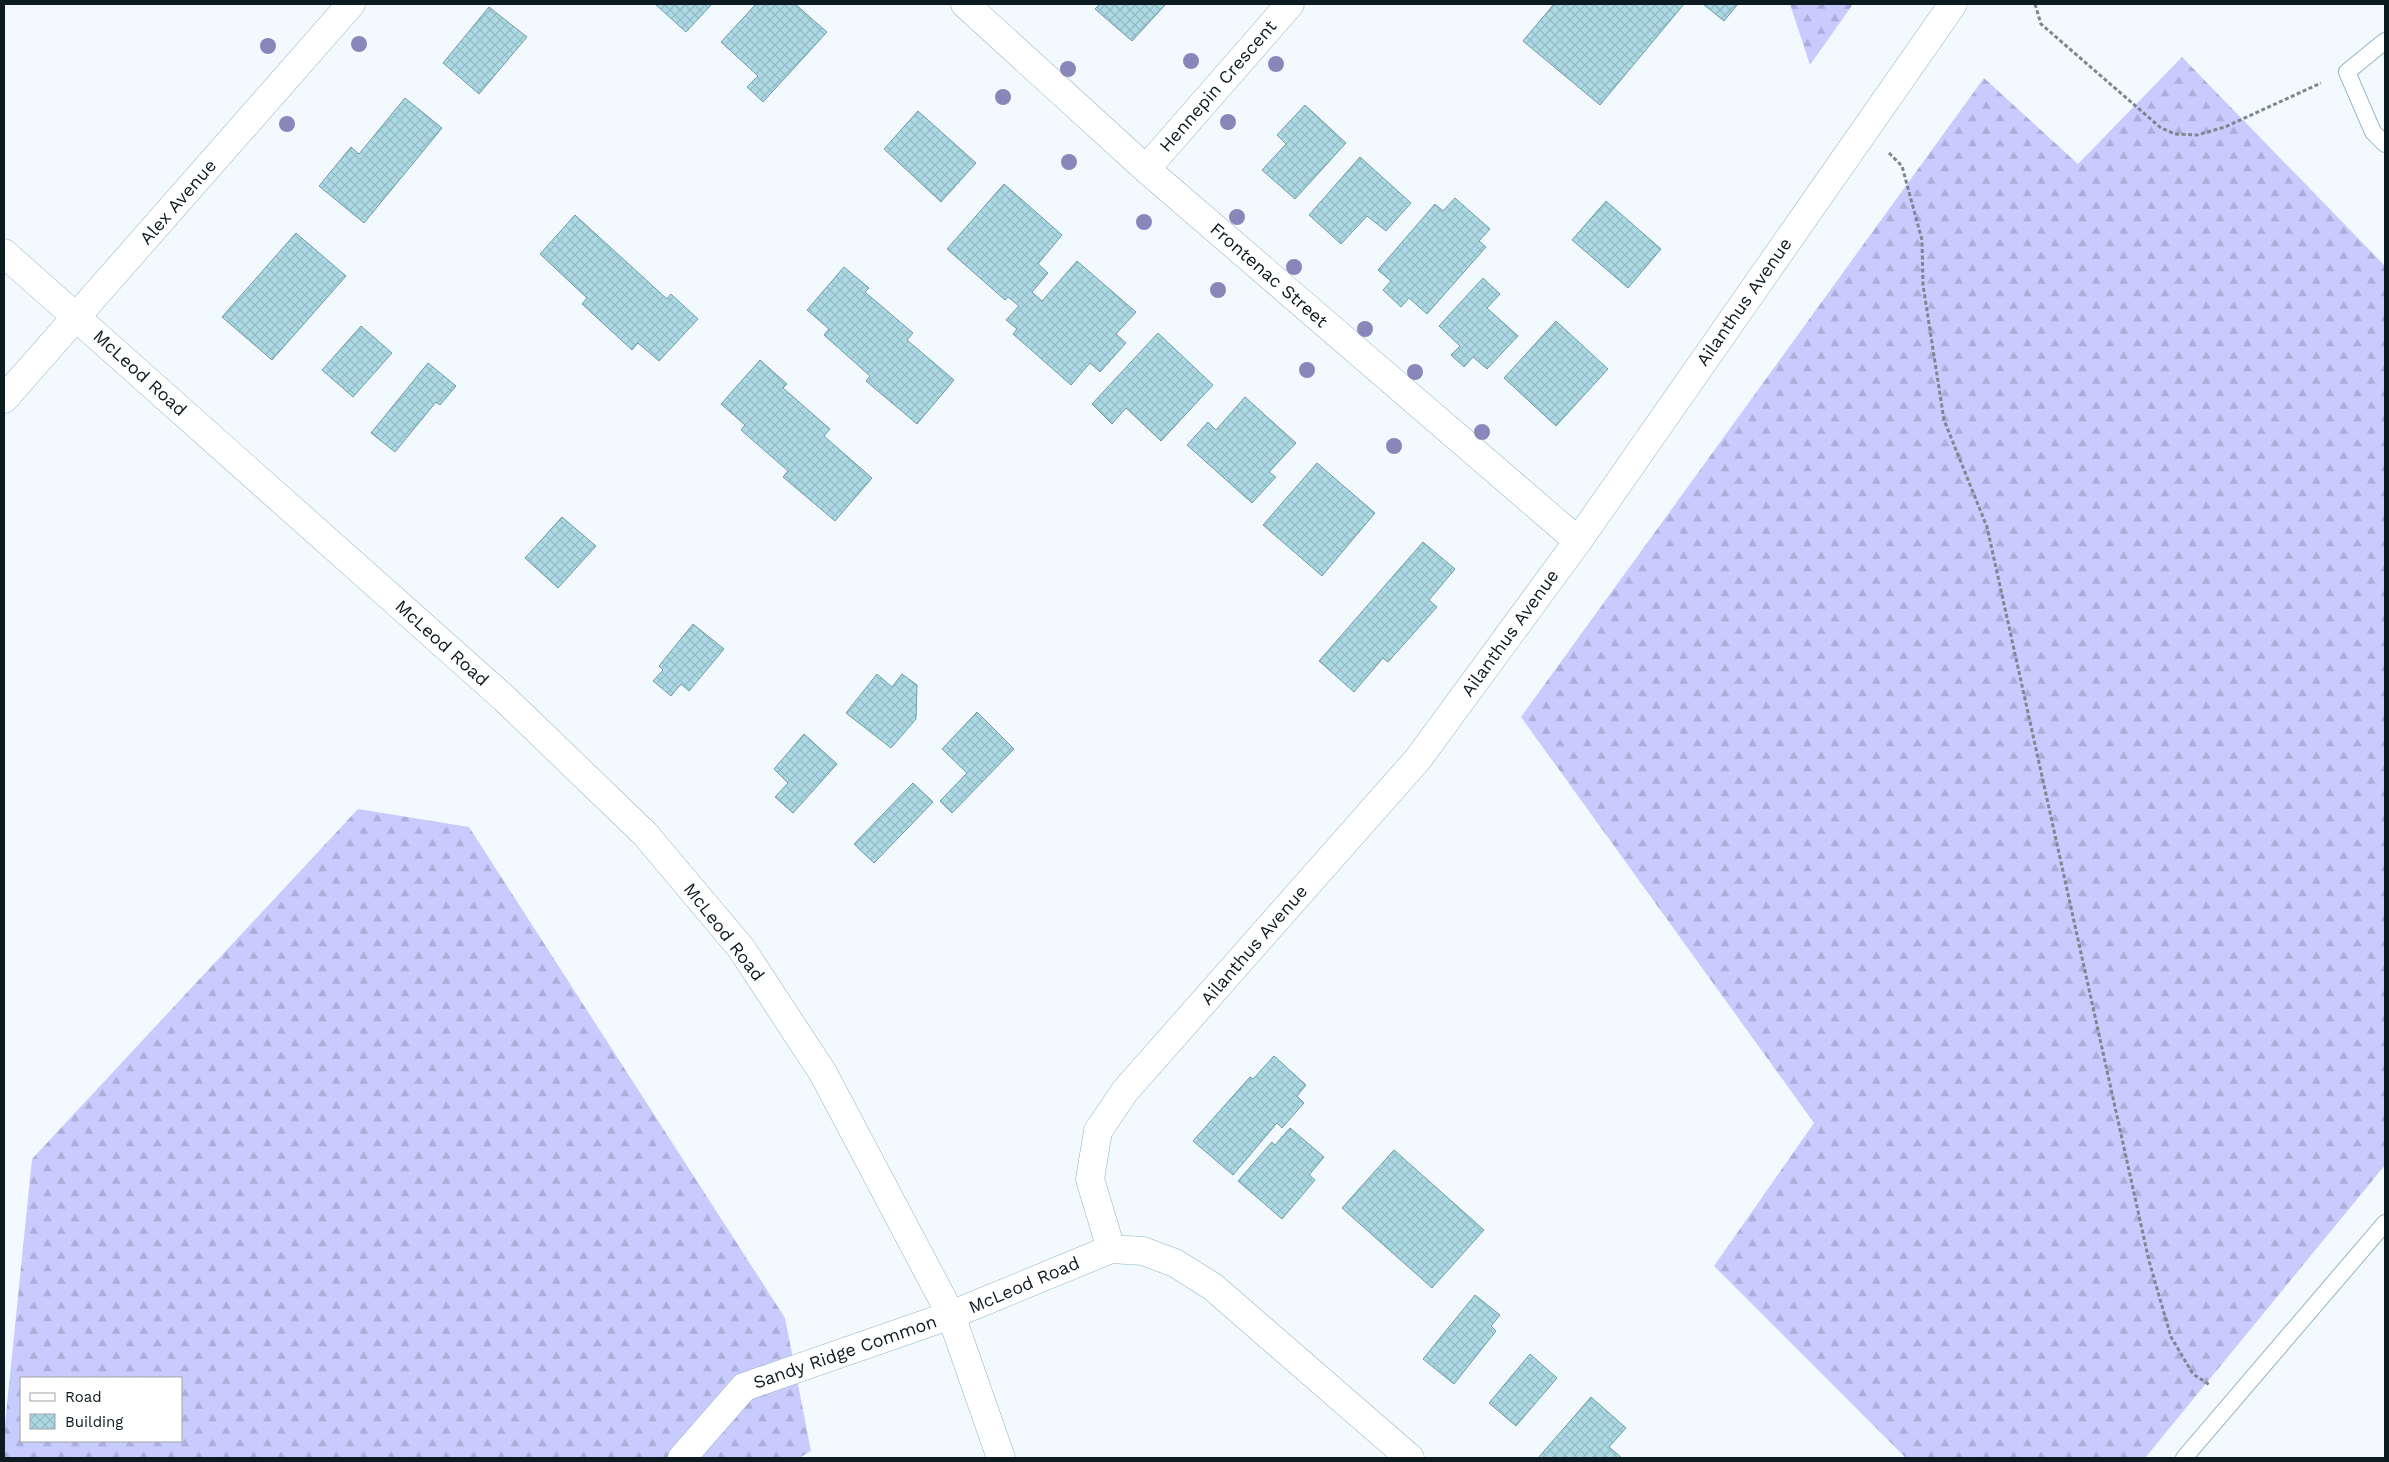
<svg xmlns="http://www.w3.org/2000/svg" width="2389" height="1462" font-family="'Work Sans',sans-serif">
<style>
.forest{fill:url(#forest-firs);fill-rule:evenodd}
.building{fill:url(#building-cross-hatch);stroke:#719ca6}
.lines{fill:none;stroke-linecap:round;stroke-linejoin:round}
.service-casing{stroke:#90b3c8;stroke-width:18}
.minor-casing{stroke:#90b3c8;stroke-width:29}
.secondary-casing{stroke:#90b3c8;stroke-width:29}
.path{stroke:#7d888e;stroke-width:3;stroke-dasharray:4 2.5;stroke-linecap:butt}
.service{stroke:#fff;stroke-width:16}
.minor{stroke:#fff;stroke-width:28}
.secondary{stroke:#fff;stroke-width:28}
.tree{fill:#8987b9}
.labels{text-anchor:middle;stroke-width:4.5;stroke-linejoin:round;paint-order:stroke}
.street-label{font-size:18px;fill:#0c1a22;stroke:#fff}
</style>
<defs>
<pattern id="forest-firs" width="22" height="20" patternUnits="userSpaceOnUse" patternTransform="scale(1.25)"><rect width="22" height="20" fill="#c7cbfd"/><path d="M5 1l3.5 6h-7zM16 11l3.5 6h-7z" fill="#aaaed9"/></pattern>
<pattern id="building-cross-hatch" width="8" height="8" patternUnits="userSpaceOnUse" patternTransform="scale(1.25)"><rect width="8" height="8" fill="#acd9e4"/><path d="M0 0l8 8M0 8l8-8" fill="none" stroke="#93bac3"/></pattern>
</defs>
<rect width="100%" height="100%" fill="#f3faff"/>
<path class="forest" d="M1790,4H1853L1810,65Z
M2182,57L2385,266V1165L2145,1458H1906L1714,1266L1814,1123L1521,717L1984,78L2078,164Z
M358,809L469,827L785,1318L811,1451L799,1458H4V1434L32,1159ZM21,1378H181V1441H21Z"/>
<path class="building" d="M655,4H712L686,32Z
M756,4H795L827,32L763,102L747,87L758,76L721,42Z
M1100,4H1166L1132,41L1095,9Z
M1554,4H1684L1600,105L1523,41Z
M1703,4H1738L1724,21Z
M489,7L527,37L479,94L443,63Z
M405,98L442,128L364,223L319,186L351,147L359,154Z
M1305,105L1346,143L1295,199L1262,170L1286,144L1277,135Z
M918,111L976,163L941,202L884,149Z
M1360,157L1411,203L1386,231L1367,216L1341,244L1309,215Z
M1004,184L1062,235L1038,264L1048,273L1032,292L1042,301L1077,261L1136,312L1116,334L1126,343L1100,372L1090,363L1071,385L1013,334L1017,329L1006,320L1019,306L1008,297L1005,300L947,249Z
M1455,198L1490,229L1479,241L1486,247L1427,314L1409,298L1401,307L1383,290L1391,281L1378,270L1435,204L1443,211Z
M1606,201L1661,249L1628,288L1572,240Z
M575,215L667,299L671,294L698,319L659,361L638,343L632,350L582,304L587,298L540,254Z
M296,233L346,276L272,360L222,317Z
M844,267L869,288L865,292L913,333L907,340L954,380L917,424L866,381L870,376L824,335L829,329L807,310Z
M1483,278L1500,294L1487,308L1518,336L1487,369L1473,357L1464,367L1451,355L1460,346L1439,326Z
M1556,321L1608,369L1556,426L1504,378Z
M361,326L392,353L353,397L322,370Z
M1158,333L1213,385L1161,441L1126,408L1112,424L1092,404Z
M760,360L787,384L783,388L830,429L824,436L872,478L835,521L783,477L788,471L741,430L745,425L721,404Z
M428,363L456,386L440,405L436,402L395,452L371,433Z
M1245,397L1296,443L1269,472L1276,477L1252,503L1187,445L1208,422L1216,430Z
M1317,463L1375,513L1322,576L1263,525Z
M562,517L596,546L558,588L525,558Z
M1423,542L1455,569L1429,600L1437,607L1388,662L1383,658L1354,692L1319,661Z
M693,624L724,649L689,691L681,684L671,696L653,681L663,670L659,666Z
M877,674L892,687L902,674L917,685L916,719L891,748L846,713Z
M977,712L1014,749L952,813L940,801L967,773L942,749Z
M804,734L837,764L793,813L775,797L788,783L774,769Z
M913,783L933,802L874,863L854,844Z
M1274,1056L1306,1085L1297,1096L1304,1103L1282,1128L1277,1123L1233,1175L1193,1141L1250,1077L1253,1079Z
M1290,1128L1324,1157L1309,1175L1315,1180L1282,1219L1238,1181L1272,1142L1275,1145Z
M1394,1150L1484,1230L1432,1288L1342,1208Z
M1475,1295L1500,1315L1491,1326L1496,1331L1454,1384L1423,1359Z
M1530,1354L1557,1378L1516,1426L1489,1403Z
M1591,1397L1626,1428L1609,1447L1622,1458H1538Z"/>
<g class="lines">
<g class="service-casing">
<path id="service" d="M2385,41L2347,72L2373,132L2385,144
M2184,1458L2385,1223"/>
</g>
<g class="minor-casing">
<path id="minor" d="M965,4L1146,169L1578,541
M1146,169L1290,4
M4,399L351,4
M1111,1249L1090,1179L1098,1131L1125,1091L1418,759L1578,541L1953,4
M682,1458L744,1387L951,1315L1111,1249L1143,1251L1175,1263L1213,1287L1410,1458"/>
</g>
<g class="secondary-casing">
<path id="secondary" d="M4,253L505,699L645,834L741,948L823,1073L951,1315L1001,1458"/>
</g>
<path class="path" d="M2035,4L2041,24L2161,128L2175,134L2197,135L2225,127L2321,83
M1889,153L1902,166L1922,240L1923,285L1944,420L1987,527L2149,1261L2171,1337L2193,1374L2210,1385"/>
<use href="#service" class="service"/>
<use href="#minor" class="minor"/>
<use href="#secondary" class="secondary"/>
</g>
<g class="tree">
<circle cx="359" cy="44" r="8"/>
<circle cx="268" cy="46" r="8"/>
<circle cx="1191" cy="61" r="8"/>
<circle cx="1276" cy="64" r="8"/>
<circle cx="1068" cy="69" r="8"/>
<circle cx="1003" cy="97" r="8"/>
<circle cx="1228" cy="122" r="8"/>
<circle cx="287" cy="124" r="8"/>
<circle cx="1069" cy="162" r="8"/>
<circle cx="1237" cy="217" r="8"/>
<circle cx="1144" cy="222" r="8"/>
<circle cx="1294" cy="267" r="8"/>
<circle cx="1218" cy="290" r="8"/>
<circle cx="1365" cy="329" r="8"/>
<circle cx="1307" cy="370" r="8"/>
<circle cx="1415" cy="372" r="8"/>
<circle cx="1482" cy="432" r="8"/>
<circle cx="1394" cy="446" r="8"/>
</g>
<g class="labels">
<g class="street-label">
<text transform="translate(1218 86) rotate(-49)" y="6">Hennepin Crescent</text>
<text transform="translate(178 202) rotate(-49)" y="6">Alex Avenue</text>
<text transform="translate(1269 275) rotate(41)" y="6">Frontenac Street</text>
<text transform="translate(1744 302) rotate(-55)" y="6">Ailanthus Avenue</text>
<text transform="translate(140 373) rotate(42)" y="6">McLeod Road</text>
<text transform="translate(1510 633) rotate(-54)" y="6">Ailanthus Avenue</text>
<text transform="translate(442 643) rotate(42)" y="6">McLeod Road</text>
<text transform="translate(724 932) rotate(52)" y="6">McLeod Road</text>
<text transform="translate(1254 945) rotate(-49)" y="6">Ailanthus Avenue</text>
<text transform="translate(1024 1285) rotate(-23)" y="6">McLeod Road</text>
<text transform="translate(845 1352) rotate(-19)" y="6">Sandy Ridge Common</text>
</g>
</g>
<rect width="2389" height="1462" fill="none" stroke="#0c1a22" stroke-width="10"/>
<rect x="20" y="1377" width="162" height="65" fill="#ffffff" stroke="#9ea3a7"/>
<rect x="30" y="1393" width="25" height="8" fill="#ffffff" stroke="#9ea3a7"/>
<text x="65" y="1402" font-size="15" fill="#0c1a22">Road</text>
<rect x="30" y="1414" width="25" height="15" fill="url(#building-cross-hatch)" stroke="#9ea3a7"/>
<text x="65" y="1427" font-size="15" fill="#0c1a22">Building</text>
</svg>
